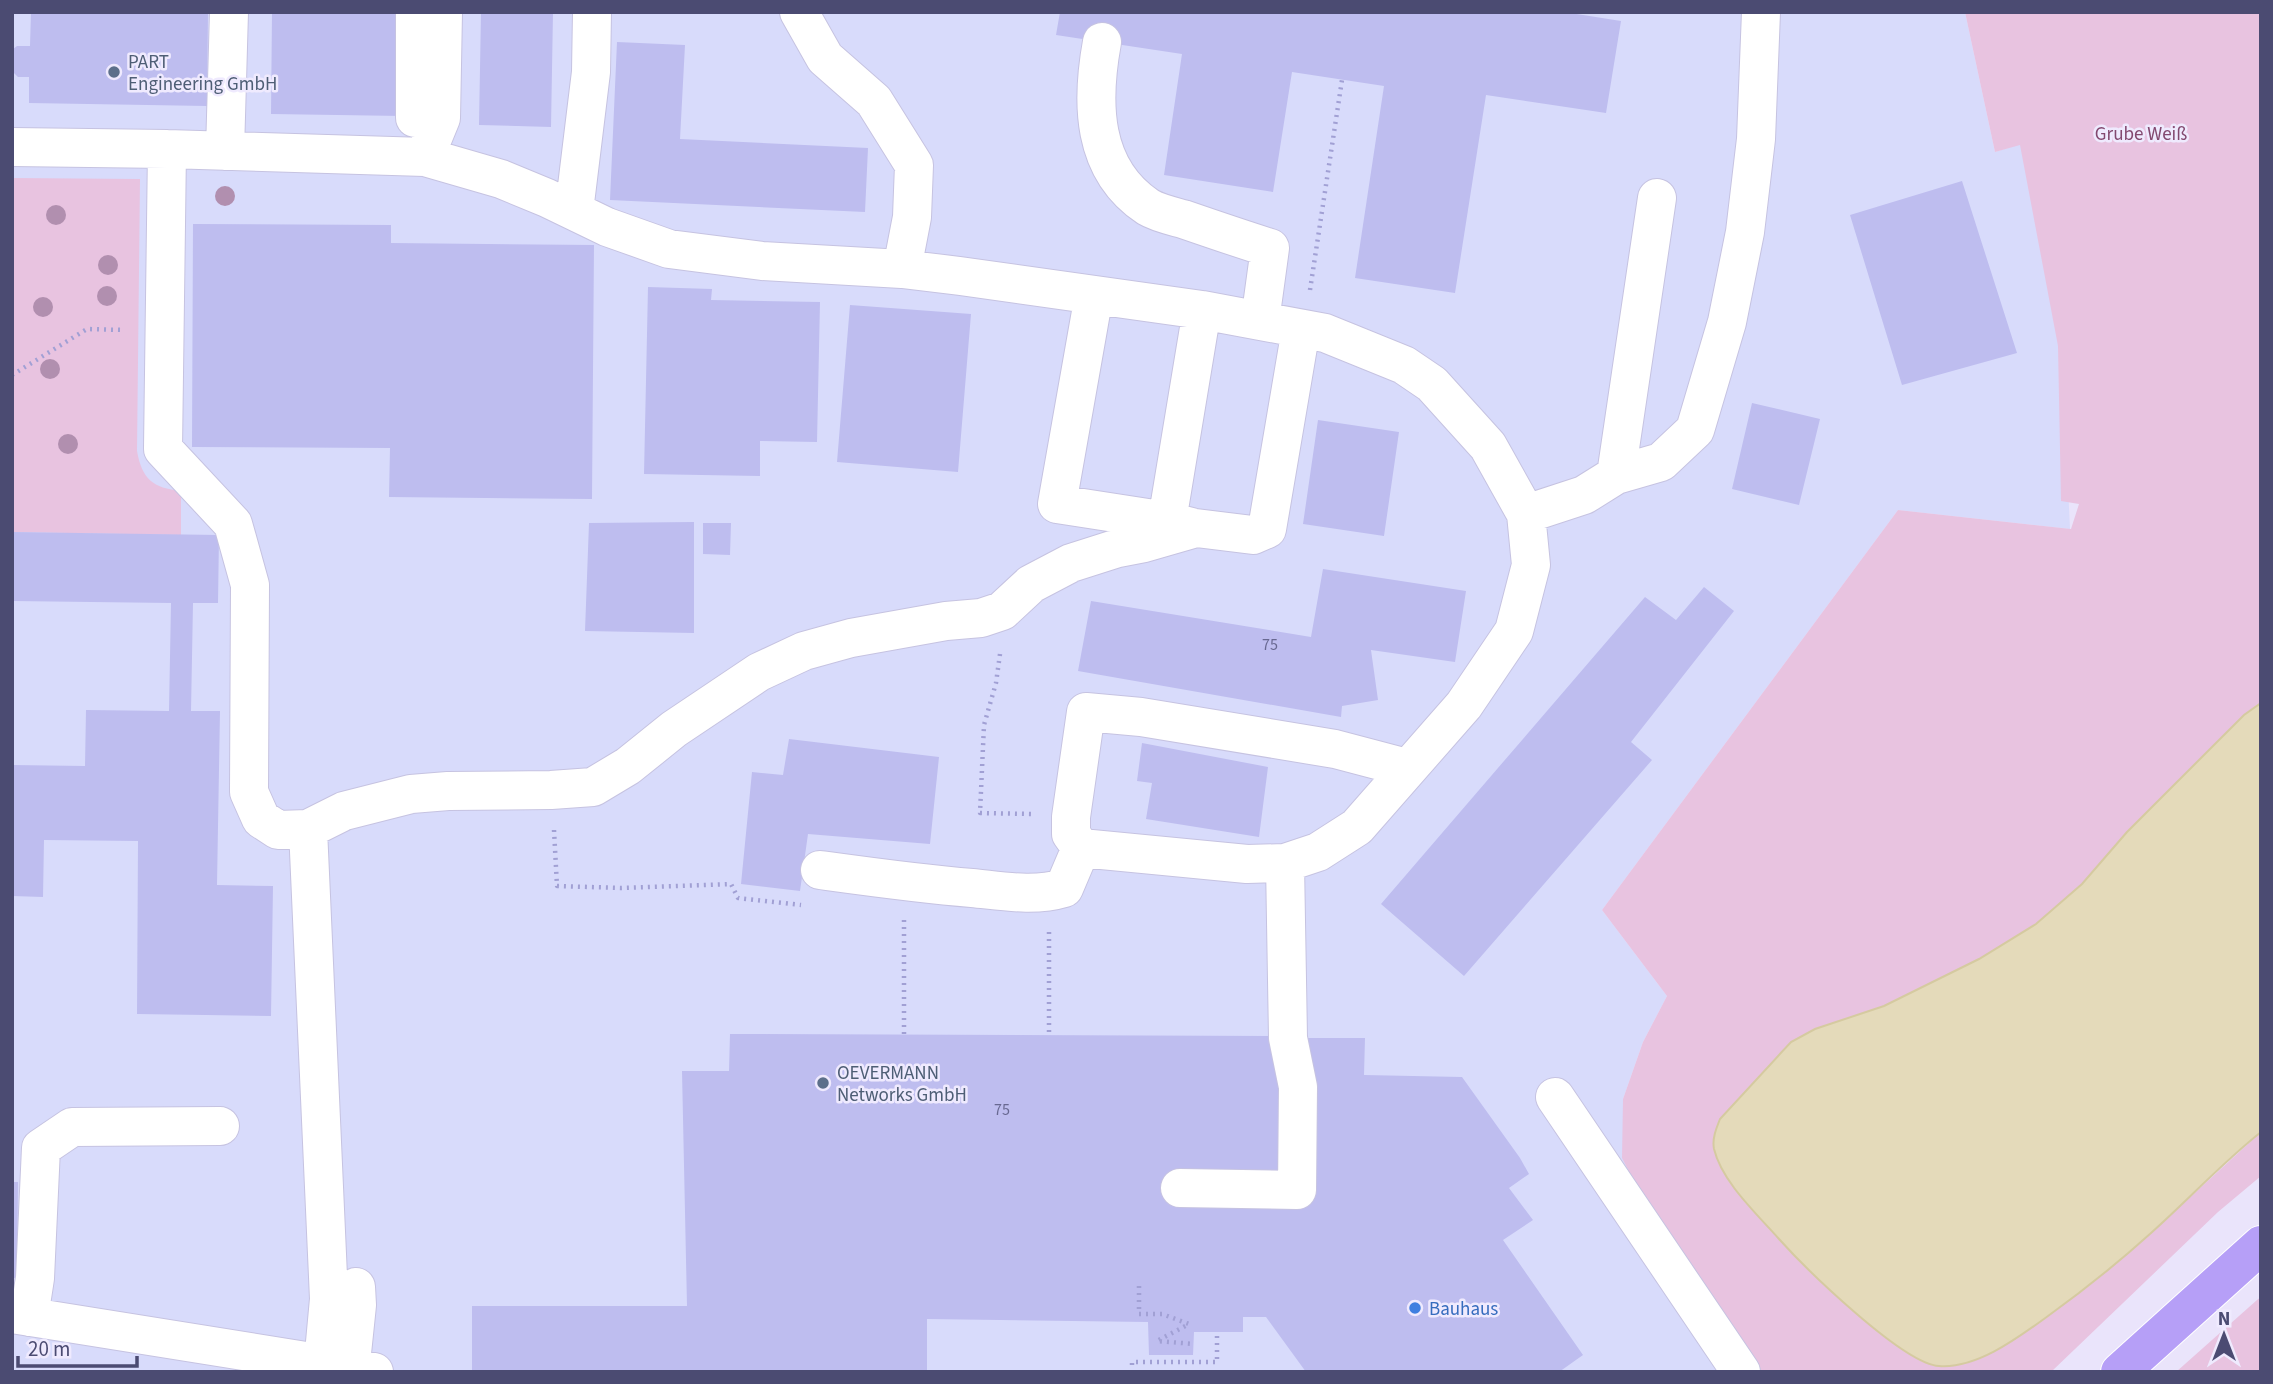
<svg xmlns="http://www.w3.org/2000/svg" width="2273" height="1384" font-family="'Source Sans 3',sans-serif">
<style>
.commercial{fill:#d8dbfb}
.green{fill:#e8c3e0}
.water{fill:#e4daba;stroke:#d5caa0;stroke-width:2}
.building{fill:#bebdef}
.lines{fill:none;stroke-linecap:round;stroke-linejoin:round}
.minor-casing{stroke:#c6c3e1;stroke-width:40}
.major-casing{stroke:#fff;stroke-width:40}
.path{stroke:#a1a0d4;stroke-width:4.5;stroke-dasharray:2 5;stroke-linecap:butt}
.minor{stroke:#fff;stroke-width:38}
.major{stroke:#b69ff7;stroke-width:38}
.tree{fill:#b18faf}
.service-dot{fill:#5c6f8a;stroke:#efeafe;stroke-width:2.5}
.shop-dot{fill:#3f7fe0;stroke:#efeafe;stroke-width:2.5}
.labels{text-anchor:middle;stroke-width:5;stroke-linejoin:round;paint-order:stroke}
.number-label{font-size:16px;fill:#686891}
.service-label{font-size:19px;fill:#4e5e75;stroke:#efeafe;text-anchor:start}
.park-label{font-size:19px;fill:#834970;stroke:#efeafe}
.shop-label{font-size:19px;fill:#366cbe;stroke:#efeafe;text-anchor:start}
</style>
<rect width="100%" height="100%" fill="#eae4fb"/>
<path class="commercial" d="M12,12H1965L1995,152L2052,134L2070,529L1898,510L1602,910L1667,996L1643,1042L1623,1099L1650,1212L1762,1372H12Z"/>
<path class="green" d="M1965,12H2261V703L2244,715L2127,832L2082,884L2036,924L1979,959L1884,1006L1815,1029L1722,1168C1767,1233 1826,1285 1885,1338L2081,1292L2150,1234L2261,1132V1176L2218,1212L2051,1372H1762L1650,1212L1622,1158L1623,1099L1643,1042L1667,996L1602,910L1898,510L2071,529L2079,504L2061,501L2058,346L2020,145L1995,152Z
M12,178L140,179L137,451C142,479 153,488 181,491V535L12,532Z
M2261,1297V1372H2176L2257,1300Z"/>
<path class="water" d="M2261,703V1132C2222,1163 2188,1200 2151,1233C2119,1262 2084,1290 2048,1316C2019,1337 1977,1369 1939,1366C1903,1364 1806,1269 1779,1239C1757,1214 1722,1182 1714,1149C1712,1139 1716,1129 1720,1119L1791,1042L1815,1029L1884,1006L1979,959L2036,924L2082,884L2127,832L2244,715Z"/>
<path class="building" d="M31,12H208L207,106L29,103V77H18L12,71V50L17,46H30Z
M272,12H405L403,116L271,114Z
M481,12H553L551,127L479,125Z
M1060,12H1564L1621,21L1606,113L1486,95L1455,293L1355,278L1384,86L1292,72L1273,192L1164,175L1182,54L1056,35Z
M617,42L685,45L680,139L868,148L865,212L610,200Z
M1962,181L2017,353L1902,385L1850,215Z
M193,224L391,225V243L594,245L592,499L389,497L390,448L192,447Z
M648,287L712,289L711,300L820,302L817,442L760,441V476L644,474Z
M850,305L971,314L958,472L837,462Z
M1752,403L1820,419L1799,505L1732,489Z
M1318,420L1399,432L1384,536L1303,524Z
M694,522V633L585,631L589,523Z
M703,523H731L730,555L703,554Z
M12,532L219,535L218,603H193L191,711H220L217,885L273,886L271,1016L137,1014L138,841L44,840L43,897L12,896V765L85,766L86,710L169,711L171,603L12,601Z
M1323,569L1466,591L1455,662L1371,650L1378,700L1342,706L1341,717L1078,671L1091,601L1311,637Z
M1704,587L1734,611L1631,742L1652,760L1464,976L1381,904L1645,597L1676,620Z
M789,739L939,757L930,844L808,834L800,891L741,884L752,772L783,775Z
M1142,743L1268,767L1259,837L1146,819L1152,783L1137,781Z
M730,1034L1275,1036L1288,1038H1365L1364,1075L1462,1077L1520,1158L1529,1174L1509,1188L1533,1220L1503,1240L1583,1355L1559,1372H1306L1266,1317H1243V1332H1194L1193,1355H1149L1148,1322L927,1319V1372H472V1306H687L682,1071H729Z
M12,1182H18L17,1278H12Z"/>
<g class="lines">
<g class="minor-casing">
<path id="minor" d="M799,12L825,58L874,101L914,165L912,217L902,269
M1102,42C1091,102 1091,169 1148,207C1158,213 1172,216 1183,219C1212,229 1241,239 1270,248L1260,321
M415,118V12
M12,147L167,149L425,157L501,179L547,198L607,227L669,249L762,261L902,269L960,276L1202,310L1325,333L1404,365L1432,384L1488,446L1526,514L1584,495L1616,475L1661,462L1695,430L1727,322L1745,232L1756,139L1761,12
M167,149L163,449L233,524L250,585L249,792L261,819L278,830L308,829L344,811L411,794L448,791L551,790L593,787L628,766L674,729L759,672L804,651L851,638L946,621L981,618L1002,611L1031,584L1071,563L1118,548L1144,543L1196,528L1253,535L1267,529L1301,329
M225,151L229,12
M425,157L441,118L443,12
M574,211L591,72L592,12
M1094,295L1057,504L1167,521L1191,527
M1616,475L1657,198
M1167,521L1202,310
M308,829L329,1299L323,1364
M1081,848L1071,834V817L1086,712L1141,717L1335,749L1407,768
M820,870C871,877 921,884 972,888C1003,891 1034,897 1064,888L1081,848L1247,864L1285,863L1318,852L1357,827L1464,705L1514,631L1531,565L1526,514
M1555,1097L1741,1372
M1180,1188L1297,1190L1298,1087L1288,1038L1285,863
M12,1314L374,1372
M29,1317L35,1278L41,1148L72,1127L220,1126
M350,1372L357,1305L356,1287"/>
</g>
<g class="major-casing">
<path id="major" d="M2120,1372L2261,1245"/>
</g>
<path class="path" d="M1310,290L1342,80
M12,375L87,329L125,330
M1000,654L996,683L984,725L980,813L1031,814
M554,830L557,886L621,888L731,884L738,898L801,905
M904,920V1034
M1049,932V1035
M1139,1286V1314H1162L1189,1324L1157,1341L1194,1344
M1132,1372V1362H1217V1332"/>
<use href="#minor" class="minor"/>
<use href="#major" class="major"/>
</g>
<g class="tree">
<circle cx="225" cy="196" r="10"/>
<circle cx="56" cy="215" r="10"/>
<circle cx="108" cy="265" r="10"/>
<circle cx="107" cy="296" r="10"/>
<circle cx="43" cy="307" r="10"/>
<circle cx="50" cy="369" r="10"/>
<circle cx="68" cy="444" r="10"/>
</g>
<g class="service-dot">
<circle cx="114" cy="72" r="7"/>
<circle cx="823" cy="1083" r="7"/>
</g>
<circle class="shop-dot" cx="1415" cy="1308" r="7"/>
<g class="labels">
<g class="number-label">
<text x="1270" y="650">75</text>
<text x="1002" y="1115">75</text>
</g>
<g class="service-label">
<text x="128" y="68">PART<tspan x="128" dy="22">Engineering GmbH</tspan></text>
<text x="837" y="1079">OEVERMANN<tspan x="837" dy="22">Networks GmbH</tspan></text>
</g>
<g class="park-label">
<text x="2141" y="140">Grube Weiß</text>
</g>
<g class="shop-label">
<text x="1429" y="1315">Bauhaus</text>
</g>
</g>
<rect width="2273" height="1384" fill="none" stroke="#4b4b72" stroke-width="28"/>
<g transform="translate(2224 1335)" stroke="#efeafe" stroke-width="5" paint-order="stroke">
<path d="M0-5L12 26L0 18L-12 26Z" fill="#4b4b72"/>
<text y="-10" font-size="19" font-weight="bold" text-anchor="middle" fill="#4b4b72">N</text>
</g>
<path d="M18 1356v10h119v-10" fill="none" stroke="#4b4b72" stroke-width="3.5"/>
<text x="28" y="1356" font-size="21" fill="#4b4b72" stroke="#efeafe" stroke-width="5" paint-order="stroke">20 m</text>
</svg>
